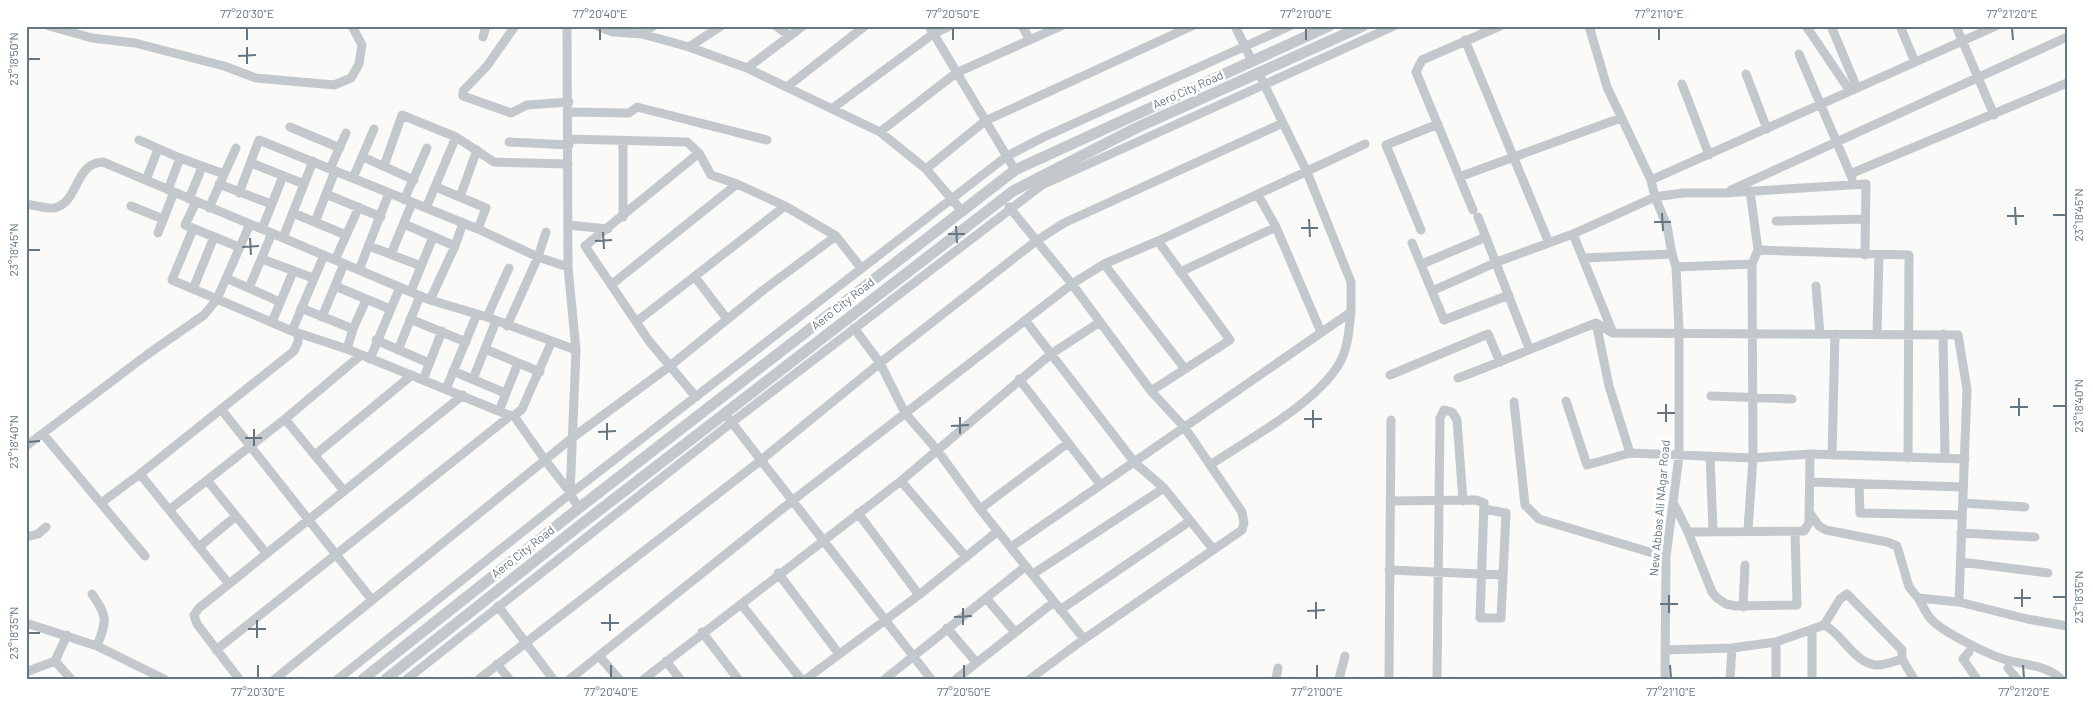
<svg xmlns="http://www.w3.org/2000/svg" width="2093" height="705" font-family="Barlow,sans-serif">
<style>
.lines{fill:none;stroke-linecap:round;stroke-linejoin:round}
.minor{stroke:#c3c8cc;stroke-width:9}
.tertiary{stroke:#c3c8cc;stroke-width:11}
.ticks{fill:none;stroke:#657683;stroke-width:2}
.labels{text-anchor:middle;stroke-width:5;stroke-linejoin:round;paint-order:stroke}
.street-label{font-size:12px;fill:#657683;stroke:#fff}
.neatline{fill:none;stroke:#657683;stroke-width:2}
.ticks-label{font-size:12px;text-anchor:middle;fill:#657683}
</style>
<rect width="100%" height="100%" fill="#fafaf8"/>
<g class="lines">
<path class="minor" d="M49,26L92,38L135,43L224,66L256,78L334,85L351,78L359,64L362,45L352,26
M515,26L487,66L463,91V96L511,113L527,105L569,102
M567,26L568,267L576,350L570,494L579,508
M597,26L613,32L642,34L689,47L747,68L880,132L926,169L962,211
M776,26L790,36
M929,26L1015,170
M1022,26L1030,40
M1235,26L1252,61
M1589,26L1607,87L1651,180L1655,197L1667,226L1672,254L1676,267L1679,331V456L1666,557L1665,679
M1806,26L1850,91
M1831,26L1857,88
M1900,26L1915,62
M1956,26L1994,115
M642,34L653,26
M483,37L486,26
M1465,40L1549,243
M689,47L721,26
M1799,54L1852,178
M747,68L803,26
M1746,74L1767,129
M1682,84L1709,155
M788,86L865,26
M833,108L933,34L950,26
M569,112L629,113L637,107L767,140
M290,127L340,148
M880,132L956,73L1061,26
M569,139L687,142L699,153L711,175L737,184L785,206L836,236L861,268
M139,140L180,158L224,174
M623,141V217
M509,142L569,145
M363,157L414,180
M251,163L304,184
M384,166L402,115L456,137L494,162L568,164
M330,169L346,133
M926,169L985,121L1192,26
M1850,174L2067,83
M1459,177L1621,118
M353,178L374,129
M146,180L158,149
M1651,180L1996,26
M219,184L271,204
M436,187L486,208L478,229
M168,190L180,158
M1731,190L2067,37
M239,193L259,140L478,229L538,257L568,267
M326,194L381,217
M1258,195L1276,227L1321,332
M460,197L477,150
M189,199L202,167
M404,200L427,148
M196,202L185,225L239,247
M26,204C34,205 46,209 54,208C79,203 74,163 103,162L430,300L487,317L576,350
M131,206L163,219
M1009,207L1072,284L1151,391L1185,428L1242,512L1244,523L1242,530L1084,639L1030,679
M209,208L236,148
M426,208L456,137
M1473,210L1416,72L1422,60L1500,26
M293,213L346,235
M1478,217L1529,348
M1776,221L1865,219
M315,222L335,171
M404,224L455,246
M568,225L608,229
M193,229L172,280L292,331L347,349L506,414L514,416L522,409L552,341
M262,229L283,176
M1421,230L1386,145L1438,124
M158,233L174,192
M1573,234L1613,333
M283,238L313,161
M1412,243L1444,320L1509,295
M369,246L421,266
M1758,250L1909,255L1908,458
M391,254L412,203
M1584,258L1672,254
M262,259L313,278
M335,260L359,207
M1104,264L1185,369
M1422,264L1486,237
M1676,267L1752,264
M359,270L389,193
M1180,272L1276,227
M695,277L727,319
M226,278L280,302
M611,285L737,184
M335,286L390,309
M1816,286L1820,334
M249,288L272,233
M193,289L214,237
M411,291L433,237
M1432,291L1497,262L1573,234L1655,197L1683,193H1724L1866,184L1865,255
M430,300L455,246L463,223
M301,308L353,329
M322,317L344,264
M487,317L509,268
M410,319L466,342
M1025,320L1135,463L1164,488L1213,549
M272,322L293,272
M636,322L785,206
M1596,323L1609,386L1630,453L1753,458L1810,454L1965,459
M507,326L538,257L546,232
M854,328L880,363L905,413L937,450L980,509L1084,639
M292,331L324,255
M1877,333L1879,255
M1943,334L1945,458
M376,340L429,363
M347,349L353,329L366,300
M485,349L540,372
M398,350L420,296
M370,359L400,287
M453,371L505,393
M1390,375L1488,334L1500,362
M1458,378C1504,361 1549,341 1596,323L1613,333L1958,335L1967,389L1959,602
M473,379L496,321
M1019,379L1100,484
M423,380L442,331
M446,389L477,314
M1151,391L1230,340L1158,241
M1711,396L1792,399
M696,397L649,341L585,246L699,153
M1566,401L1587,465L1630,453
M1514,402L1525,505L1539,519L1666,557
M221,409L372,600
M499,411L518,363
M514,416L545,460L569,491
M285,419L344,491
M729,419L931,679
M43,434L145,556
M26,446L148,354L204,315L217,299L250,224
M315,455L412,375
M1832,455L1835,334
M1710,456L1713,530
M1210,465C1249,439 1315,404 1339,364C1348,349 1349,330 1351,312
M207,480L266,553
M901,481L966,557
M1810,482L1963,487
M1859,484L1860,513L1962,515
M1390,501L1476,500L1484,503L1480,618H1501L1506,513L1484,509
M101,503L140,474
M1963,503L2025,507
M1674,504L1688,532L1712,592L1717,598L1726,604L1736,606L1797,605L1795,532
M980,509L1068,443
M169,510L285,419L361,355
M858,513L919,595
M1810,513L1819,526L1826,530L1887,542L1897,546L1909,587L1918,598L1959,602L2027,619L2067,626
M1748,530L1753,458L1752,264L1758,250L1750,191
M1688,532L1804,531L1809,523L1810,454
M1961,533L2035,537
M26,537L38,534L46,527
M199,547L236,516
M1011,547L1351,312V282L1307,172L1261,78
M1961,562L2048,573
M1389,570L1503,575
M778,573L839,654
M1033,574L1164,488
M229,584L463,395
M92,594C108,617 107,620 97,646
M986,598L1015,632
M1918,598C1922,604 1925,612 1930,618C1940,631 1991,656 2007,660C2025,665 2046,665 2061,679
M741,604L801,679
M498,606L553,679
M1743,607L1745,565
M1060,610L1190,521
M26,623L97,646L164,679
M1824,625C1842,633 1854,663 1876,665C1883,666 1895,661 1902,659
M947,628L976,662
M702,632L738,679
M1776,642V679
M216,650L510,416
M1665,650L1732,648L1776,642L1824,625L1840,599L1847,594L1902,650V659L1914,679
M1969,652L1963,659L1977,679
M600,657L619,679
M55,661L71,679
M666,661L680,679
M497,664L509,679
M2008,668L2017,679
M26,672L55,661L67,635
M239,679L197,624L194,615L199,608L229,584L140,474L294,351L298,342V333
M275,679L572,438L670,366L762,291L836,236
M338,679L570,494L1007,156L1044,137L1290,26
M407,679L731,423L1042,185L1394,26
M479,679L760,461L880,363L1036,241L1064,223L1283,123
M570,679L792,501L1072,284L1104,264L1158,241L1365,144
M644,679L901,481L1051,354L1100,322
M806,679L919,595L998,531
M885,679L1026,566
M956,679L1054,602
M1276,679L1278,668
M1339,679L1345,656
M1389,679L1391,420
M1437,679L1440,418L1444,410L1452,412L1457,420L1463,501
M1730,679L1732,648
M1812,679V629"/>
<path class="tertiary" d="M363,679L579,508L1015,170L1329,26
M386,679L579,526L1013,191L1136,128L1363,26"/>
</g>
<path class="ticks" d="M247,28V40M600,28V40M953,28V40M1306,28V40M1659,28V40M2012,28L2013,40M247,47V64M238,56L256,55M28,59H40M2015,207L2016,225M1662,213L1663,231M2053,215H2066M2007,216H2024M1309,219L1310,237M1654,222H1671M956,226L957,243M1301,228H1318M603,232L604,249M948,234H965M250,238L251,255M595,241L612,240M242,247L259,246M28,250H40M2019,398V416M1666,404V422M2053,406H2066M2010,407H2028M1313,410V428M1657,413H1675M960,417V434M1304,419H1322M607,423V440M951,426L969,425M254,429V446M598,432L616,431M245,438H262M28,442L40,441M2022,589V607M1669,595V613M2053,597H2066M2014,598H2031M1316,602V619M1660,604H1678M963,608V625M1307,611L1325,610M610,614V631M954,617L972,616M257,620V638M601,623H619M248,629H266M28,633H40M258,665V678M611,665V678M964,665V678M1317,665V678M1670,665L1671,678M2023,665L2024,678"/>
<g class="labels">
<g class="street-label">
<text transform="translate(1188 90) rotate(-24)" y="4">Aero City Road</text>
<text transform="translate(843 304) rotate(-38)" y="4">Aero City Road</text>
<text transform="translate(1660 508) rotate(-85)" y="4">New Abbas Ali NAgar Road</text>
<text transform="translate(523 552) rotate(-38)" y="4">Aero City Road</text>
</g>
</g>
<rect width="2093" height="705" fill="none" stroke="#ffffff" stroke-width="55"/>
<rect x="28" y="28" width="2038" height="650" class="neatline"/>
<g class="ticks-label">
<text x="247" y="18">77°20'30"E</text>
<text x="600" y="18">77°20'40"E</text>
<text x="953" y="18">77°20'50"E</text>
<text x="1306" y="18">77°21'00"E</text>
<text x="1659" y="18">77°21'10"E</text>
<text x="2012" y="18">77°21'20"E</text>
<text transform="translate(14 59) rotate(-90)" y="4">23°18'50"N</text>
<text transform="translate(2079 215) rotate(-90)" y="4">23°18'45"N</text>
<text transform="translate(14 250) rotate(-90)" y="4">23°18'45"N</text>
<text transform="translate(2079 406) rotate(-90)" y="4">23°18'40"N</text>
<text transform="translate(14 442) rotate(-90)" y="4">23°18'40"N</text>
<text transform="translate(2079 597) rotate(-90)" y="4">23°18'35"N</text>
<text transform="translate(14 633) rotate(-90)" y="4">23°18'35"N</text>
<text x="258" y="696">77°20'30"E</text>
<text x="611" y="696">77°20'40"E</text>
<text x="964" y="696">77°20'50"E</text>
<text x="1317" y="696">77°21'00"E</text>
<text x="1671" y="696">77°21'10"E</text>
<text x="2024" y="696">77°21'20"E</text>
</g>
</svg>
